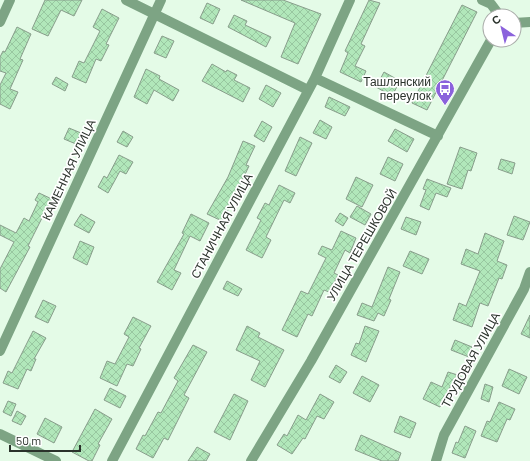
<svg xmlns="http://www.w3.org/2000/svg" width="530" height="461" font-family="Barlow,sans-serif">
<style>
.building{fill:url(#building-cross-hatch);stroke:#889d8b}
.lines{fill:none;stroke-linecap:round;stroke-linejoin:round}
.minor{stroke:#7da484;stroke-width:10}
.labels{text-anchor:middle;stroke-width:3.5;stroke-linejoin:round;paint-order:stroke}
.poi-label{font-size:12px;fill:#2a322b;stroke:#fff;text-anchor:end}
.street-label{font-size:12px;fill:#2a322b;stroke:#fff}
</style>
<defs>
<pattern id="building-cross-hatch" width="8" height="8" patternUnits="userSpaceOnUse"><rect width="8" height="8" fill="#b1e7ba"/><path d="M0 0l8 8M0 8l8-8" fill="none" stroke="#98c7a0"/></pattern>
</defs>
<rect width="100%" height="100%" fill="#e4fbe7"/>
<path class="building" d="M45,0H82L74,16L61,10L48,36L32,29Z
M241,0H283L321,14L298,64L281,57L295,23Z
M369,0L380,3L361,44L365,46L355,66L366,71L361,82L340,72L348,53L345,51Z
M207,3L220,9L213,24L200,18Z
M462,5L477,12L427,110L412,103Z
M102,9L119,18L106,44L109,45L101,61L96,59L86,83L72,77L79,61L84,63L100,31L93,27Z
M234,15L247,21L245,25L271,37L266,47L228,27Z
M17,27L31,34L20,59L23,60L10,89L18,92L10,109L0,104V85L6,73L0,71V57L3,51L5,52Z
M162,36L174,41L166,58L154,53Z
M212,64L226,72L227,70L237,75L234,80L250,88L243,102L202,81Z
M146,69L160,76L159,79L179,90L173,101L154,90L147,104L134,97Z
M384,72L400,81L392,96L376,87Z
M56,77L68,84L65,91L52,84Z
M266,85L281,93L273,107L259,99Z
M329,97L350,107L345,116L325,107Z
M320,120L332,127L326,139L313,133Z
M262,121L272,127L264,142L254,136Z
M69,128L81,133L76,144L64,139Z
M395,129L414,139L407,152L388,141Z
M123,131L133,137L127,147L117,142Z
M300,137L312,143L296,176L285,171Z
M243,141L255,146L246,165L249,166L239,187L240,188L222,221L207,214L228,177Z
M460,147L477,153L471,171L468,170L462,189L447,184Z
M119,155L133,162L126,174L120,171L108,193L98,187L104,176L107,178Z
M388,157L403,164L395,181L380,174Z
M501,159L515,163L512,174L498,169Z
M356,177L373,185L362,207L346,199Z
M427,179L451,188L447,197L436,193L429,210L420,206L426,190L423,189Z
M279,185L295,193L290,203L284,200L266,237L271,240L262,258L246,250L261,220L257,218L265,203L269,205Z
M39,193L54,200L51,207L48,206L28,246L30,247L6,292L0,288V269L14,242L0,235V225L16,233L24,218L29,221L38,202L35,200Z
M357,206L371,214L365,225L350,217Z
M340,213L348,218L343,226L335,221Z
M81,214L95,222L89,233L74,225Z
M191,214L209,223L200,241L190,236L174,270L181,273L172,290L157,282L184,234L182,233Z
M514,216L530,222L523,240L507,235Z
M406,217L421,222L416,235L401,229Z
M341,231L356,238L350,253L345,250L334,273L338,275L329,292L324,290L312,316L308,314L297,337L282,330L301,291L308,294L326,258L318,254L322,246L332,250Z
M485,233L504,241L497,261L507,265L502,279L499,278L488,306L480,303L472,327L453,320L459,303L466,306L480,271L461,264L466,249L478,254Z
M80,241L94,247L87,265L73,258Z
M410,251L429,259L422,274L403,266Z
M388,267L400,272L389,299L391,300L384,316L378,313L374,321L357,315L362,303L372,307Z
M227,281L242,289L238,296L223,289Z
M43,300L56,306L48,323L35,317Z
M530,315V338L521,334Z
M133,317L151,326L139,348L141,349L133,366L127,364L117,386L100,378L107,361L115,364L129,337L124,334Z
M247,326L260,333L258,337L284,350L265,387L251,380L260,361L236,350Z
M365,326L379,331L366,362L351,355L356,343L359,344Z
M33,331L46,338L34,359H36L31,371L27,369L18,389L3,383L8,371L12,373Z
M455,340L472,347L469,357L451,350Z
M193,345L207,352L184,395L189,398L168,440L164,438L153,458L136,449L143,435L145,436L158,412L161,413L178,381L174,378Z
M336,365L347,372L340,383L329,377Z
M509,369L527,377L519,394L502,386Z
M448,372L461,376L457,388L451,385L440,407L423,399L431,382L442,387Z
M362,376L379,385L370,402L353,393Z
M485,384L493,387L489,402L481,399Z
M110,388L126,396L120,408L104,400Z
M234,394L248,401L230,440L214,432Z
M320,394L334,402L324,419L317,416L305,439L303,438L292,454L277,445L284,434L287,436L298,415L306,420Z
M8,401L16,404L11,416L3,412Z
M499,402L515,409L510,420L507,419L497,442L481,436L487,421L490,422Z
M95,409L112,419L98,444L100,445L92,461H89L72,452Z
M17,411L26,416L21,425L12,421Z
M400,416L416,423L410,438L394,432Z
M45,418L62,427L54,443L37,434Z
M465,426L476,431L465,458L452,453L456,442L458,443Z
M361,435L401,453L398,461H382L355,450Z
M197,447L210,454L206,461H188Z"/>
<g class="lines">
<path class="minor" d="M126,0L308,90
M482,0L491,4L500,16
M0,22L10,0
M514,23L530,22
M315,78L438,136
M0,351L161,0
M0,434L56,461
M112,461L315,78L350,0
M251,461L311,361L491,40
M436,461L444,435L524,289L530,272"/>
</g>
<defs>
<g id="bus-pin" transform="scale(1)"><path d="M0 17L-7.5 6A9.5 9.5 0 1 1 7.5 6Z" fill="#8b62dc" stroke="#fff"/><path d="M-5-6H5V4H4V6H2V4H-2V6H-4V4H-5ZM-3.5-4V0h7V-4ZM-3.5 1.2v1.5H-2V1.2ZM2 1.2v1.5H3.5V1.2Z" fill="#fff"/></g>
</defs>
<g fill-rule="evenodd">
<use href="#bus-pin" x="445" y="89"/>
</g>
<g class="labels">
<g class="poi-label">
<text x="431" y="86">Ташлянский<tspan x="431" dy="14">переулок</tspan></text>
</g>
<g class="street-label">
<text transform="translate(69 170) rotate(-65)" y="4">КАМЕННАЯ УЛИЦА</text>
<text transform="translate(222 226) rotate(-62)" y="4">СТАНИЧНАЯ УЛИЦА</text>
<text transform="translate(362 245) rotate(-60)" y="4">УЛИЦА ТЕРЕШКОВОЙ</text>
<text transform="translate(471 360) rotate(-61)" y="4">ТРУДОВАЯ УЛИЦА</text>
</g>
</g>
<g transform="translate(502 28) rotate(325)"><circle r="19" fill="#ffffff" stroke="#aaadaa"/>
<path d="M0-3L7 15L0 10L-7 15Z" fill="#8b62dc"/>
<text y="-6" font-size="11" font-weight="bold" text-anchor="middle" fill="#2a322b">С</text>
</g>
<path d="M10 445v6h70v-6" fill="none" stroke="#2a322b" stroke-width="2"/>
<text x="16" y="445" font-size="12" fill="#2a322b" stroke="#ffffff" stroke-width="3" paint-order="stroke">50 m</text>
</svg>
